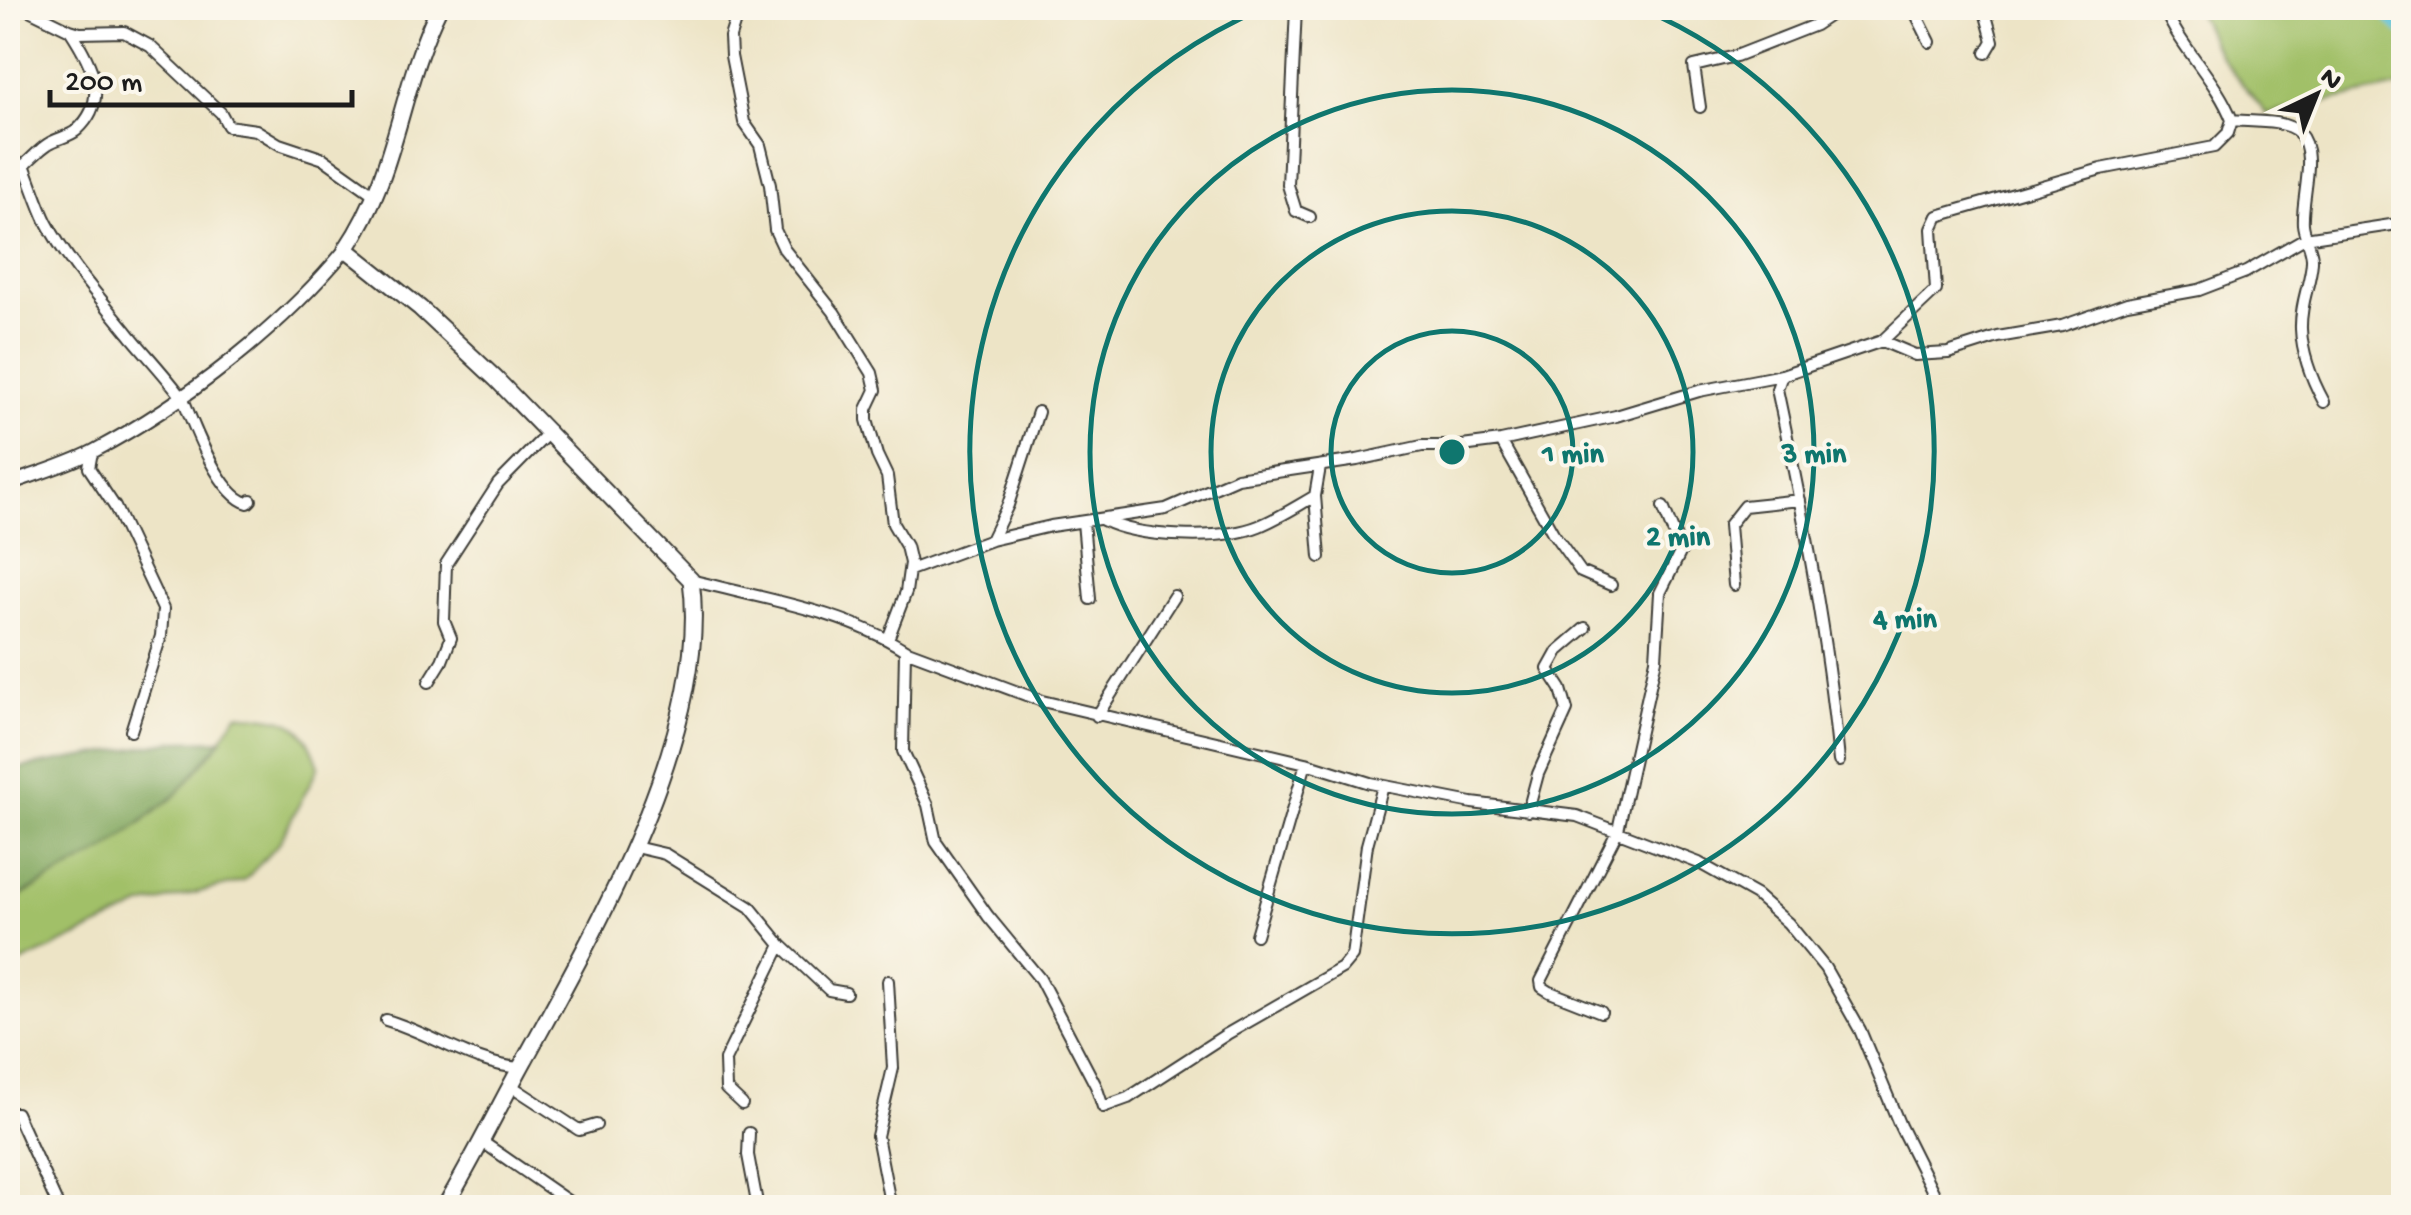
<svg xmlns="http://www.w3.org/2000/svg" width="2411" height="1215" font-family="'Gochi Hand',sans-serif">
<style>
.green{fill:#a1c068;stroke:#5e6e42;stroke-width:2.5}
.forest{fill:#80a65c;stroke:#4e613c;stroke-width:2.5}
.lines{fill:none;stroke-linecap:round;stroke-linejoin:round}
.river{stroke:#5dc3db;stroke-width:18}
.minor-casing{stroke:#3b3a36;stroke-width:14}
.tertiary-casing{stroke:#3b3a36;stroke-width:16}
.secondary-casing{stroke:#3b3a36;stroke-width:19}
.minor{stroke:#fff;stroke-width:10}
.tertiary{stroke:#fff;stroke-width:12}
.secondary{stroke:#fff;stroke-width:15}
.ring{fill:none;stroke:#0f766e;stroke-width:5}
.centre{fill:#0f766e;stroke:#fbf7ec;stroke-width:5}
.ring-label{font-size:30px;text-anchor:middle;font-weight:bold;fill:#0f766e;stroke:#fbf7ec;stroke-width:8;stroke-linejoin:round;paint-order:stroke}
</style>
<rect width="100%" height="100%" fill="#fbf7ec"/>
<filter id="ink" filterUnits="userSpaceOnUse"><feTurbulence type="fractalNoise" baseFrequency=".01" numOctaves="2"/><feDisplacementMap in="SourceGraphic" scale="20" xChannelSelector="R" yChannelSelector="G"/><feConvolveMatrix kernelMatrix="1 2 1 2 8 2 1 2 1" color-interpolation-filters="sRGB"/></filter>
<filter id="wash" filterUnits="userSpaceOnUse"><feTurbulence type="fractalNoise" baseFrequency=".0048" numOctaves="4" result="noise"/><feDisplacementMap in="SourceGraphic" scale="40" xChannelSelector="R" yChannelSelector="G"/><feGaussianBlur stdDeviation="2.25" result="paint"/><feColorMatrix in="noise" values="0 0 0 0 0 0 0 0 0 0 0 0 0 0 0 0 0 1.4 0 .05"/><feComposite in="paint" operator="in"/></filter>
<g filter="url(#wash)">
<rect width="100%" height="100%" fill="#ede4c6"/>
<path class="green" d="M2195,8H2403V86L2267,114L2220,56Z
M237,714C286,719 302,715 319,766L279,843L244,881L142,906L8,969V903C100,853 183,808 237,714Z"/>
<path class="forest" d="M222,740L176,795L107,849L8,902V835L11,832L18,768L175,741Z"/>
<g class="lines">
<path class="river" d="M2385,8L2404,28"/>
</g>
</g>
<g filter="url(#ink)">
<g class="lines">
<g class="minor-casing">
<path id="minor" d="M25,8L70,30L80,33L124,32L150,46L221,113L228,126L256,130L279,144L324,159L376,196
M739,8L730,37L731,56L744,122L760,145L770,185L775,230L784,249L834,312L872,373L876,390L867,409V420L877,455L887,476L893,524L906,546L910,563L906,592L888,639
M1296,8L1288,185L1296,211L1310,217
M1913,8L1930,42
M1984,8L1993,41L1986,53
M70,30C91,62 111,99 77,130C69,137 57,138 48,144C40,149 32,158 24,165C32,184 38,205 47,223C68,263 102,300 130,335C141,349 179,390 184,401C194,427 220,496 248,503L251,500
M1700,107L1694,66L1736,56L1815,25L1833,13V8
M2232,120C2249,122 2286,119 2299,133C2318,153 2301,198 2303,224C2304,237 2313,248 2312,261C2311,283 2300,302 2301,329C2302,355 2312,380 2324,402
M8,167L24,165
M1882,341L1915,355L1948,353L1998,337L2062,326L2127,303L2199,290L2246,272L2305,238L2404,223
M1782,375L1777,389C1803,511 1827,636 1839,761
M1501,441L1553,533L1581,572L1611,585
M92,452L89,468L115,507L163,609L161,636L131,731
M1103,520C1138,538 1222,541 1259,526C1279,518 1297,506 1315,496
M1083,522L1090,599
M991,540L1051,526L1166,509L1237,478L1357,460L1422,446H1462L1501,441L1616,416L1699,391L1782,375L1882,341L1936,290L1932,229L1938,216L2101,169L2214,147L2228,133L2232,120C2216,79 2181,49 2164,8
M1320,557L1315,496L1320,467
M910,570L991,540L1008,505L1038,412
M691,580C762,599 843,610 905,650L1042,701L1306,763L1370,783L1472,803L1577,816L1699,863L1756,895L1788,923L1825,968L1860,1030L1900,1126L1941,1208
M1734,585L1729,525L1744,506L1800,500
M905,650L903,751L928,805L936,842L988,916L1040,979L1096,1086L1103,1107L1128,1098L1227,1034L1342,968L1352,956L1367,845L1383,786
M429,682L442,661L451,638L444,621L446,564L498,484L550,431
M1097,716L1174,596
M1528,811L1538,774L1567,710L1561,689L1548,669L1558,651L1585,628
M635,847L665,854L750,907L781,945L829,990L846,993
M1256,935L1306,763
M888,981L893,1068L877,1136L891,1208
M1601,1012L1550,992L1542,987L1541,981L1618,830L1656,659L1660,593L1681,551L1663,507
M386,1020C433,1034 472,1064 520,1068
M513,1087L579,1130L596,1125
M742,1104L726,1089L725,1060L781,945
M8,1113H16L59,1208
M749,1133L748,1155L758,1208
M481,1141L578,1208"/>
</g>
<g class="tertiary-casing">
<path id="tertiary" d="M8,484C36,474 67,465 94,451C185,403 281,328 346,249"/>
</g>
<g class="secondary-casing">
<path id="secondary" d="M439,8C399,88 398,172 346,249L420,308L496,379L691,580C712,729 594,933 524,1061C497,1110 473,1160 444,1208"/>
</g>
<use href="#minor" class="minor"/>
<use href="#tertiary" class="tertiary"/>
<use href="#secondary" class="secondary"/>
</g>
</g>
<g class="ring">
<circle cx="1452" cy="452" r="121"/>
<circle cx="1452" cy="452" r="241"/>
<circle cx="1452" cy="452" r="362"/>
<path d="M1640 8A482 482 0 1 1 1264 8"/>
</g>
<circle cx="1452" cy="452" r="15" class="centre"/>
<g class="ring-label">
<text x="1573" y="462">1 min</text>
<text x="1814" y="462">3 min</text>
<text x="1678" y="545">2 min</text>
<text x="1905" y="627">4 min</text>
</g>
<rect width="2411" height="1215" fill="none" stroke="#fbf7ec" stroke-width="40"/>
<g transform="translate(2316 95) rotate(43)" stroke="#fbf7ec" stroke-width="8" paint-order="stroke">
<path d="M0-8L18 38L0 25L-18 38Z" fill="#1c1c1c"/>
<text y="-15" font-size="28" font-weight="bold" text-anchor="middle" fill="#1c1c1c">N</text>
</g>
<path d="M50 90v15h302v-15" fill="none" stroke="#1c1c1c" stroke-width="5"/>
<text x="65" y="90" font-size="30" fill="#1c1c1c" stroke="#fbf7ec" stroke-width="8" paint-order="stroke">200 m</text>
</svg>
